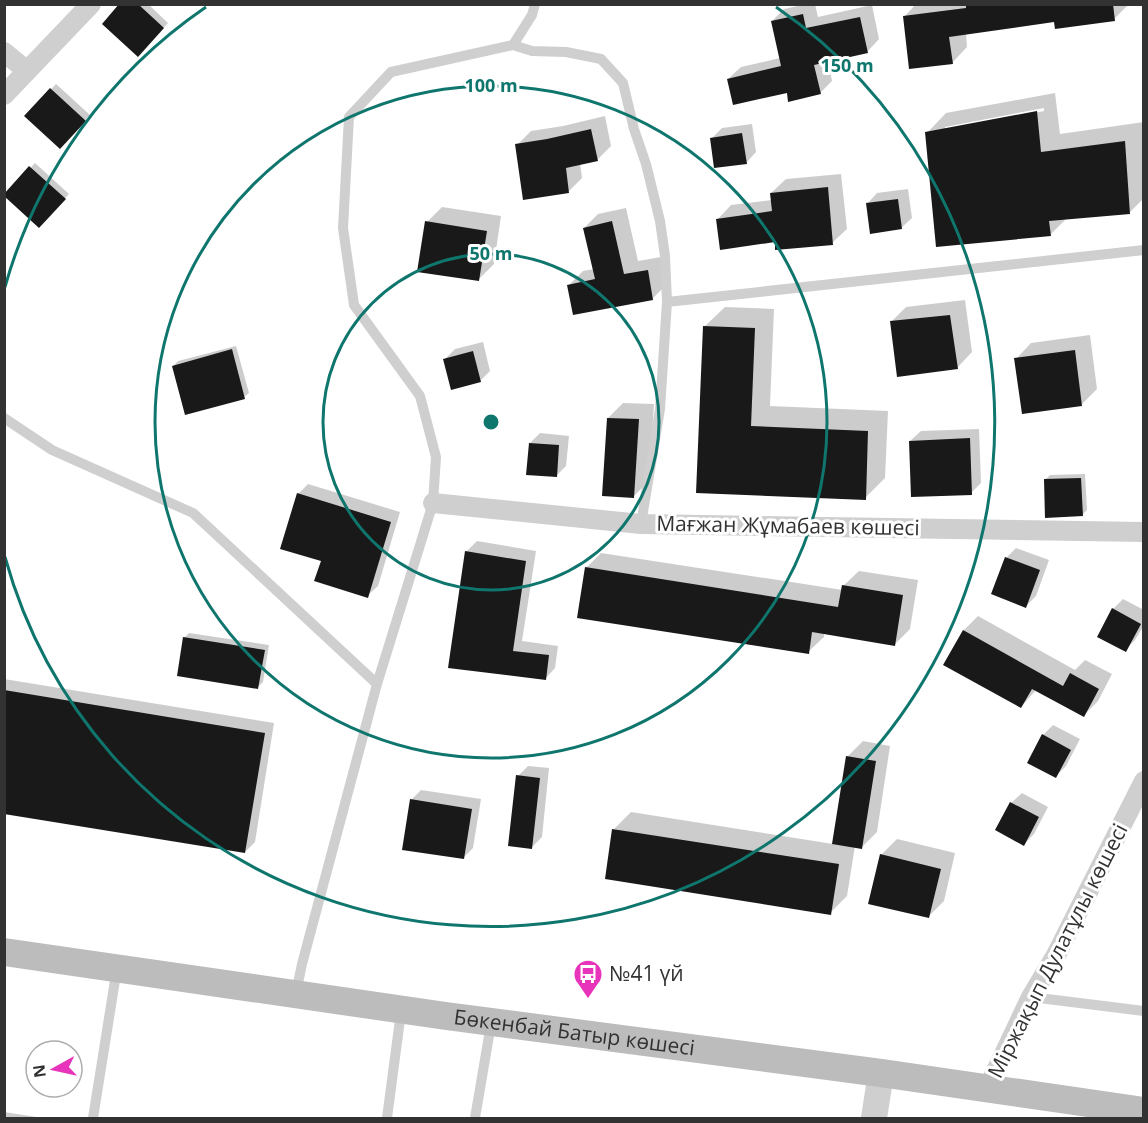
<svg xmlns="http://www.w3.org/2000/svg" width="1148" height="1123" font-family="'Open Sans',sans-serif">
<style>
.shadow{fill:#0003;fill-rule:evenodd}
.building{fill:#191919}
.lines{fill:none;stroke-linecap:round;stroke-linejoin:round}
.service{stroke:#cfcfcf;stroke-width:10}
.minor{stroke:#cfcfcf;stroke-width:20}
.tertiary{stroke:#cfcfcf;stroke-width:26}
.secondary{stroke:#bcbcbc;stroke-width:28}
.ring{fill:none;stroke:#0f766e;stroke-width:3}
.labels{text-anchor:middle;stroke-width:6;stroke-linejoin:round;paint-order:stroke}
.street-label{font-size:21px;fill:#323232;stroke:#fff}
.poi-label{font-size:21px;fill:#323232;stroke:#fff;text-anchor:start}
.centre{fill:#0f766e;stroke:#fff;stroke-width:3}
.ring-label{font-size:18px;text-anchor:middle;font-weight:bold;fill:#0f766e;stroke:#fff;stroke-width:6;stroke-linejoin:round;paint-order:stroke}
</style>
<rect width="100%" height="100%" fill="#fff"/>
<path class="shadow" d="M121,4H148L168,23L138,55Z
M807,4H815L818,17L872,5L879,39L867,52L828,60L832,81L820,93L788,91L728,79L741,67L780,58L772,21L784,9Z
M916,4H1129L1114,19L1055,20L966,33L967,47L952,63L905,16Z
M56,84L90,115L60,147L26,116Z
M1055,93L1060,134L1144,122V198L1130,212L1067,218L1050,235L927,133L946,113ZM1044,108V111L945,130V127Z
M605,116L611,146L597,160L580,163L582,178L568,192L517,145L531,131L563,126Z
M752,124L756,152L746,163L712,138L722,128Z
M35,163L69,194L39,226L6,195Z
M841,174L847,229L832,243L776,240L717,220L731,205L772,200L771,193L786,179Z
M908,189L912,218L901,228L867,204L877,193Z
M442,207L501,216L494,264L478,280L427,222Z
M626,208L638,261L661,257L666,285L652,299L569,285L583,271L594,269L584,228L598,214Z
M965,300L972,352L957,368L891,322L906,307Z
M725,307L774,309L770,406L888,411L885,478L865,498L698,492L704,327Z
M1090,335L1097,389L1082,404L1016,359L1031,343Z
M483,342L490,371L480,381L445,359L455,349Z
M236,346L249,393L244,397L173,366L178,361Z
M623,403L654,404L649,481L634,496L608,418Z
M979,429L981,483L971,493L910,441L921,431Z
M540,433L569,436L566,466L556,476L530,443Z
M1085,474L1087,510L1082,515L1045,480L1050,475Z
M308,484L400,512L378,586L367,596L322,560L298,494Z
M477,541L536,551L522,641L558,646L555,668L545,679L450,667L466,552Z
M1016,548L1049,560L1036,596L1026,606L1006,558Z
M601,553L843,590V586L859,571L918,580L910,629L895,644L824,633V637L808,652L586,568Z
M1123,599L1144,610V625L1135,640L1125,650L1113,609Z
M978,616L1075,670L1085,660L1112,674L1098,701L1084,715L1036,690L1021,707L945,664L964,630Z
M189,633L269,645L263,682L258,687L184,638Z
M4,679L274,723L255,842L245,852L4,813Z
M1053,725L1080,739L1066,766L1056,776L1043,735Z
M863,741L890,746L877,832L862,847L855,846L847,896L830,913L614,829L631,812L833,844L847,757Z
M528,766L549,768L542,837L532,847L518,776Z
M421,790L481,799L473,848L463,858L411,800Z
M1022,793L1048,807L1034,834L1024,844L1011,803Z
M897,839L955,853L944,901L928,917L881,855Z
M4,1112L43,1118H4Z"/>
<path class="building" d="M119,4H138L164,28L138,57L102,24Z
M966,4H1113L1115,21L1055,29L1054,22L949,37L953,64L909,69L903,16L966,8Z
M803,14L806,28L860,17L868,53L814,65L821,94L788,102L787,93L733,105L727,79L781,66L771,21Z
M50,88L86,121L60,149L24,116Z
M1037,111L1041,152L1125,141L1130,214L1049,221L1051,236L936,247L925,132Z
M591,129L598,161L566,168L569,193L523,200L515,144L547,139Z
M742,133L747,164L714,168L710,138Z
M29,166L66,199L39,228L4,196V194Z
M828,187L833,245L775,250V242L720,250L716,219L772,211L770,193Z
M898,199L902,229L870,234L866,203Z
M425,221L487,231L479,281L417,272Z
M612,221L624,274L648,270L653,300L573,315L567,285L595,279L583,228Z
M950,315L958,369L897,377L890,321Z
M703,326L755,328L751,426L868,431L866,500L696,493Z
M232,349L245,399L185,415L172,366Z
M1075,350L1082,406L1022,414L1014,358Z
M473,351L481,382L451,390L443,359Z
M607,418L639,419L634,498L602,496Z
M970,438L972,495L911,497L909,441Z
M529,443L559,445L557,477L526,475Z
M1081,478L1083,516L1045,518L1044,479Z
M297,493L391,522L368,598L314,581L321,561L280,549Z
M465,551L526,561L513,651L549,655L546,680L448,668Z
M1005,557L1040,570L1026,608L991,594Z
M585,567L838,607L842,585L903,595L895,646L812,632L809,654L577,618Z
M1112,608L1141,624L1126,652L1097,637Z
M963,630L1063,686L1070,673L1099,689L1084,717L1032,689L1021,708L943,665Z
M183,637L265,650L258,689L177,676Z
M4,690L265,733L245,853L4,814Z
M1042,734L1071,750L1056,778L1027,763Z
M846,756L876,761L862,849L832,844Z
M516,775L540,778L532,849L508,846Z
M410,799L472,809L464,859L402,850Z
M1010,802L1039,817L1024,846L995,830Z
M612,829L839,864L831,915L605,879Z
M880,854L941,869L929,918L868,904Z"/>
<g class="lines">
<path class="service" d="M513,45L532,51L566,52L601,59L623,83L634,129L646,164L660,221L665,256L667,302
M4,418L52,450L193,513L377,684
M641,524L660,409L667,302L1144,250
M296,993L302,964L377,684L433,503L436,457L420,396L354,305L343,228L349,117L391,72L513,45L532,15L535,4
M1031,997L1144,1011
M93,1118L117,968
M387,1118L401,1012
M475,1118L491,1024"/>
<path class="minor" d="M4,52L27,71
M4,95L91,4
M433,503L641,524L1144,532
M988,1088L1031,997L1056,955L1144,781"/>
<path class="tertiary" d="M874,1118L881,1073"/>
<path class="secondary" id="s1" d="M4,952L446,1016L881,1073L1144,1111"/>
</g>
<g class="ring">
<circle cx="491" cy="422" r="168"/>
<circle cx="491" cy="422" r="336"/>
<path d="M5 287A504 504 0 0 1 206 7M776 7A504 504 0 1 1 5 557"/>
</g>
<defs>
<g id="bus-pin" transform="scale(1.5)"><path d="M0 17L-7.5 6A9.5 9.5 0 1 1 7.5 6Z" fill="#e834ba" stroke="#fff"/><path d="M-5-6H5V4H4V6H2V4H-2V6H-4V4H-5ZM-3.5-4V0h7V-4ZM-3.5 1.2v1.5H-2V1.2ZM2 1.2v1.5H3.5V1.2Z" fill="#fff"/></g>
</defs>
<g fill-rule="evenodd">
<use href="#bus-pin" x="588" y="974"/>
</g>
<g class="labels">
<g class="street-label">
<text transform="translate(788 526) rotate(1)" y="7">Мағжан Жұмабаев көшесі</text>
<text transform="translate(1058 951) rotate(-63)" y="7">Міржақып Дулатұлы көшесі</text>
<text dy="7" stroke="none"><textPath href="#s1" startOffset="576">Бөкенбай Батыр көшесі</textPath></text>
</g>
<g class="poi-label">
<text x="609" y="981">№41 үй</text>
</g>
</g>
<circle cx="491" cy="422" r="9" class="centre"/>
<g class="ring-label">
<text x="847" y="72">150 m</text>
<text x="491" y="92">100 m</text>
<text x="491" y="260">50 m</text>
</g>
<rect width="1148" height="1123" fill="none" stroke="#323232" stroke-width="12"/>
<g transform="translate(54 1069) rotate(262)"><circle r="28" fill="#ffffff" stroke="#adadad" stroke-width="1.5"/>
<path d="M0-4.5L10 22L0 15L-10 22Z" fill="#e834ba"/>
<text y="-9" font-size="16" font-weight="bold" text-anchor="middle" fill="#323232">N</text>
</g>
</svg>
